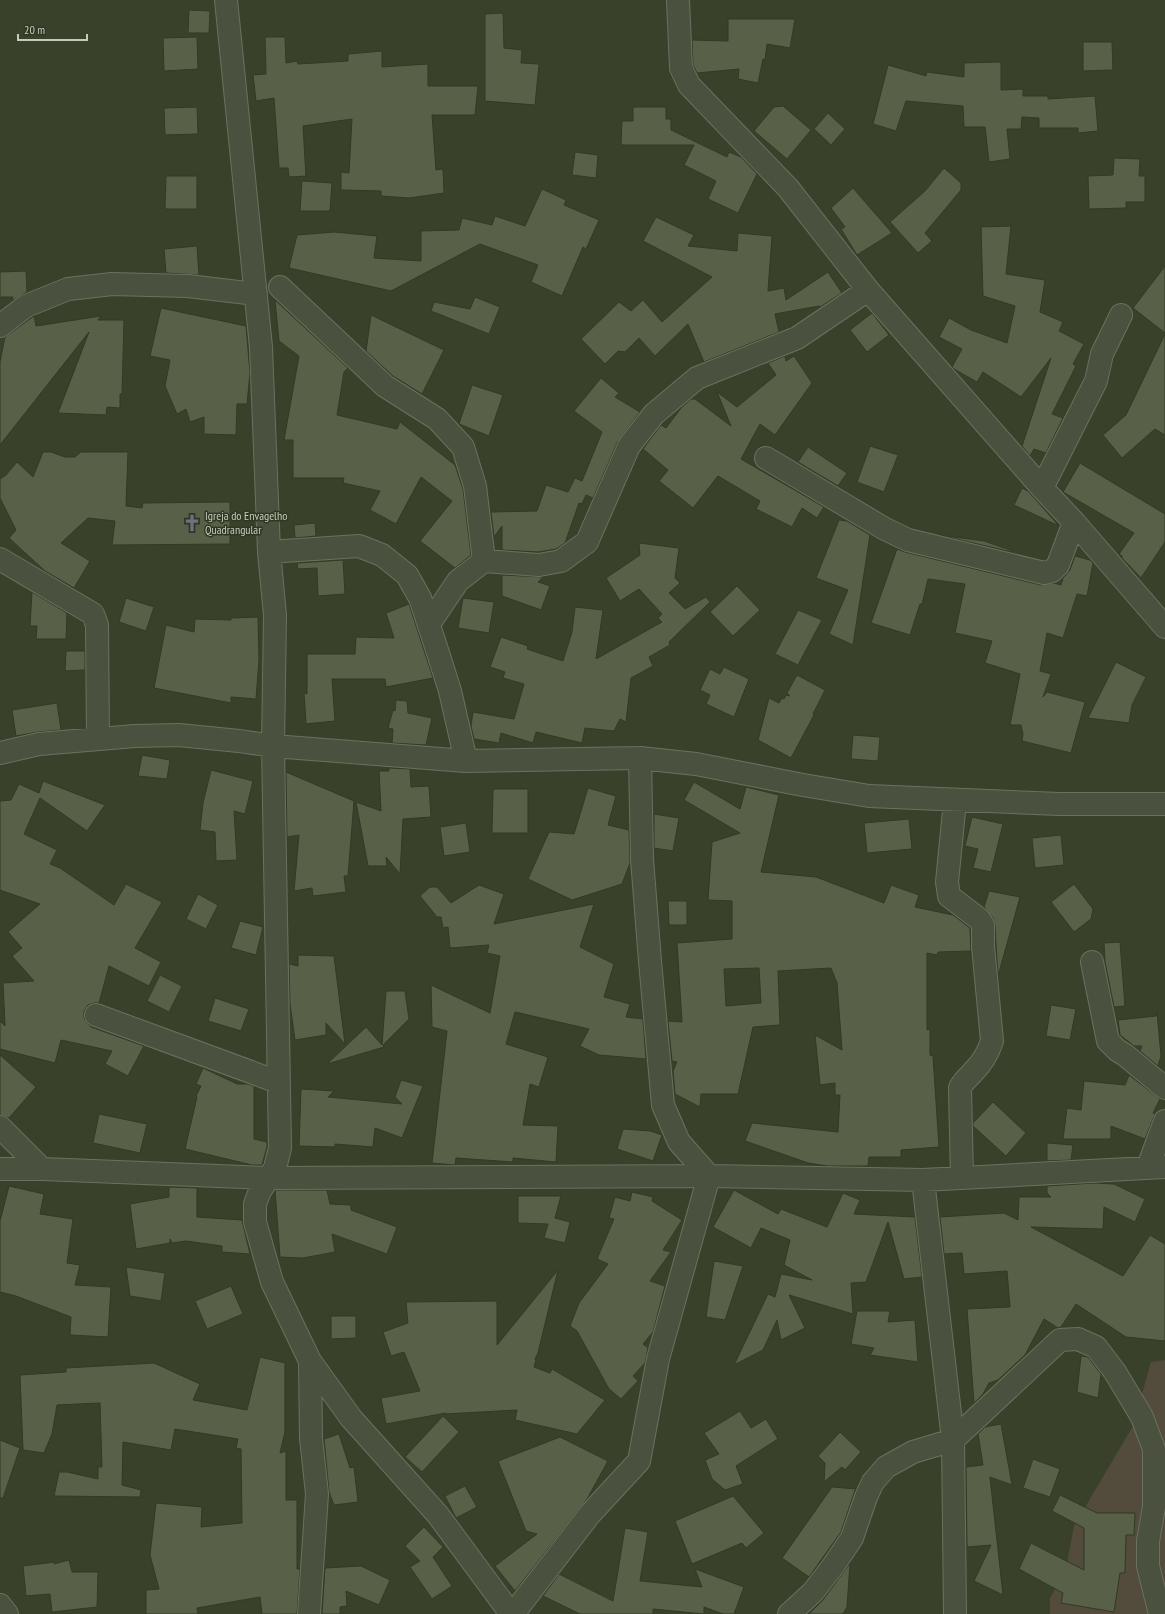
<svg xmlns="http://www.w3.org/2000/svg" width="1165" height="1614" font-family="'PT Sans Narrow',sans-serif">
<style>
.green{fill:#534b3c}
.building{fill:#586047;stroke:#323925;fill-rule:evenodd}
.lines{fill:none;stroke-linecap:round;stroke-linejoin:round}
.street-casing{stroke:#6b7160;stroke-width:24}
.street{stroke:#4b513f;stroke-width:22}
.labels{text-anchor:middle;stroke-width:3;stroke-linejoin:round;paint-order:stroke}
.poi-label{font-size:12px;fill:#c5cbbc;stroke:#303723;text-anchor:start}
</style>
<rect width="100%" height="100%" fill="#3a412b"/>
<path class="green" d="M1165,1360V1614H1050V1598L1065,1573L1074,1526L1133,1426L1151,1362Z"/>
<path class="building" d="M189,10L210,11L209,33H188Z
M503,13L504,48L522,50L521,63L539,64L535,105L485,101V14Z
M728,19H795L790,48L767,44L765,60L763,59L758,83L738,79L739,69L697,73L693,65L692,40L728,41Z
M197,37L198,69L164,71L163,38Z
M265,37H285L286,63L297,61L298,64L348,61V54L382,51V67L428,64V86H478L475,115H432L436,170L443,169L444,193L409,198L381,196V191L341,190V172L349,173L352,119L303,126L306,176L289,177L288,168H279L274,98L256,101L253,75L266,74Z
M1083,42H1112L1113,70L1083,71Z
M1001,62V90L1023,89V96H1048V99L1095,96L1098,131L1078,133V128H1039V118L1022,117L1021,129H1007L1010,159L989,162L985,127H964L963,106L906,101L896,131L873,124L888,65L926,76L927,72L964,77V63Z
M783,106L811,130L787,159L754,131L774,107Z
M197,107L198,134L165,135L164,108Z
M633,107H666V119H671V130L727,157L729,152L741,157L757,174L738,213L708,199L716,181L684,165L694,145H621L622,121H633Z
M828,113L845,129L831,145L814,129Z
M575,152L598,155L596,178L572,175Z
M1114,158L1140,159L1139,176H1145V202H1126V208L1089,209L1088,176L1113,175Z
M944,168L961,183V190L925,233L932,241L918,253L890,222L925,191Z
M166,176H197V209H165Z
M302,181L332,183L330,211H300Z
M853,188L892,233L857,255L841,229L845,227L831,208Z
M542,189L566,200L564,205L599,220L586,249L583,247L562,296L531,282L538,265L480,244L391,291L289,268L297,235L334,232L377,236L374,258L421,261V231L459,230L462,218L492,225L495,216L525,226Z
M656,217L694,235L688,246L737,251L738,233L772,236L768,291L784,288L786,300L828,272L842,293L820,307L819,306L775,314L779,332L704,362L688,324L655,356L639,338L625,352L618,351L605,364L581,339L619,302L631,311L643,300L662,322L712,277L643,241Z
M1011,226L1006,274L1045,280L1040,312L1063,322L1059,331L1084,344L1073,364L1076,366L1052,414L1063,418L1046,453L1034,449L1030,456L1022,446L1051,358L1021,397L983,372L977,382L954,369L952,367L962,349L939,337L949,318L971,330L1007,343L1015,306L983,296L981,227Z
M197,246L199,275L166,273L164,249Z
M1165,266V333L1133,308Z
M26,271L27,292L12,301L13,297H0V272Z
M475,297L500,307L489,334L431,311L434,302L470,309Z
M275,300L348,368L344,372L337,415L397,429L400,422L455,465L463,489L471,555L455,568L420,541L452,501L421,477L396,524L370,510L380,491L343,483L344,478H293V440H284L299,356L279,341Z
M161,308L246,326L250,373L247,404H237L236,435L204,434V417L190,422L186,409L177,414L165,386L170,360L150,356Z
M872,313L889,335L867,352L850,330Z
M371,315L444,350L422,394L393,376L366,351Z
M34,316L36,326L101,316L98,320H124L122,394H120V408L107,407L106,415L58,413L89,332L0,445V362L5,337Z
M1165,334V435L1155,429L1122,458L1103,435L1126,415Z
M785,356L786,361L794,356L812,383L775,435L760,424L741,459L824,507L817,518L802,508L792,527L756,509L760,501L718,476L693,508L659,481L668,470L643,449L661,425L666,428L681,408L691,399H695L731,426L717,392L737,407L776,375L768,363Z
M601,378L619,393L615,397L640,412L618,441L593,498L586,495L582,504L579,503L565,543L556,549L538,552L502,550V526L494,537L491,512L537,511L546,485L568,492L575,478L582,481L602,432L574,411Z
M472,385L503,395L489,436L459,424Z
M870,446L898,455L884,492L857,482Z
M808,447L847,473L838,486L798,462Z
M43,452H51L65,457H75L81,452H128L126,506L142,508L143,503L230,502V544L112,545L115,521L88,518L61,543L90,561L74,588L45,571L9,538L16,530L0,498V479L6,475L17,462L33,477Z
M1080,463L1165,514V542L1141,578L1122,558V556L1119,554L1134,533L1063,492Z
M1022,488L1028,491L1059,526L1014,505Z
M839,520L847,521L870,535L853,645L829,634L848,590L816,578Z
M315,523L316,536L295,538L294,525Z
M939,535L984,541L1013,551L1012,552Z
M639,543L679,548L675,578L680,583L669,593L685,609L706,597L710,602L669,642L670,645L649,657L653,666L631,678L626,722L620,719L614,731L585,728L582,743L536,732L533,743L501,733L499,743L474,739L471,726L473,712L514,719L524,684L503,678L505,672L490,667L501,637L528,646L527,649L563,661L572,632L575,607L603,610L596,659L662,622L658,618L662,614L639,589L620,601L606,578L640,555Z
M897,549L905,552L1041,585L1054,583L1061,585L1063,578L1070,570L1075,556L1090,560L1093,563L1087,596L1077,594L1063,638L1047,633L1040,671L1051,674L1043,697L1047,692L1085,702L1071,753L1022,741L1023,734L1021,725H1010L1020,674L985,663L992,641L955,633L965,584L928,579L922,604H920L910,635L871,623Z
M343,560L345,594L318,596L317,568L298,569L297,563Z
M502,575L543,577L538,582L550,586L541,610L502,596Z
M737,586L760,610L733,636L710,612Z
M32,592L67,613L66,639H36L37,626H30Z
M126,598L154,607L146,631L119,622Z
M463,598L494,602L489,633L458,628Z
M409,604L433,678L386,687L385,679H332L335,721L306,724L304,693L307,694V654H355L356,637L394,638L386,613Z
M798,610L822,620L798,665L775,654Z
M258,617L259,660L256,699L231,697V703L154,688L166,625L194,632L195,619L231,620V618Z
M66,651H85V670L65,671Z
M1116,662L1146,677L1132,705L1129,723L1088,718Z
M724,667L749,679L734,717L706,704L710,695L700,690L710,669L720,674Z
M797,675L825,690L813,714L814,715L791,758L758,740L769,698L779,703L782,698L784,699L786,695L790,696L787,693Z
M396,700L407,701L408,713L432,718L426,745L392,743L393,729L388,728L393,710L395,711Z
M57,703L61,730L38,732L16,736L12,710Z
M853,735L880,737L878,761L851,759Z
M142,755L170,760L167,779L138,776Z
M389,768L410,769L411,787L429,786L431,817L403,819L400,874L386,857L387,866H368L356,802L381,811L379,771H389Z
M211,770L253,781L245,814L234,811L237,860L216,861L215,832L200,830L203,803Z
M286,772L354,801L348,876H344L346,892L313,896L312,888L294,891L299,835L287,837Z
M43,781L105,805L87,831L40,798L24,834L57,850L50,864L60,868L114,905L126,884L162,902L135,948L161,962L149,986L109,966L99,1003H94L88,1005L84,1011V1018L87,1023L91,1027L144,1046L128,1076L105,1064L112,1051L61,1040L55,1063L0,1049V1021L5,1026L3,983L34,981L12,956L22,948L8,932L40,904L0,890V801L11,800L19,784L39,793Z
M694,782L740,809L746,787L779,795L761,872L816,877L884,903L891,885L919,895L915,907L953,915L970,928L971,954L970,951L938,952L937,955L927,953V1030L930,1029V1055L933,1056L939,1147L901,1150V1157H869L868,1166H828L808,1163L745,1141L752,1123L838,1132L840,1095H835V1083L820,1085L815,1035L842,1050L837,983L831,968L778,971L780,1025L753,1027L738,1094H701L700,1107L675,1094L673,1071L677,1062L672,1061L668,1021L682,1022L677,943L732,939V901L708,900L712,842L740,833L684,800ZM759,968L761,1003L726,1006L724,969Z
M588,788L616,796L608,825L629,830L630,863L622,884L572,900L528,879L549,832L574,834Z
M493,789H528V833H492Z
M654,814L679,818L673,851L654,848Z
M972,817L1003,824L991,872L973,868L978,849L965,846Z
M909,819L912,849L867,853L864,823Z
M466,823L470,852L444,856L440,827Z
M1061,835L1064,865L1035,868L1032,838Z
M1074,884L1093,909L1091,919L1074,932L1051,902Z
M479,885L504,894L494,924L594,904L580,947L614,964L604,997L630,1004L626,1017L643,1019L646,1059L599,1055L580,1046L589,1029L515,1012L506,1044L548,1057L539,1087L530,1084L523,1125L558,1126L556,1162L513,1158V1162L456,1158L455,1165L432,1163L447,1031L432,1027L431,985L490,1013L500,956L487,953L489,945L450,948L448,927L443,928L441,917H437L420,896L430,887H437L451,903Z
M989,891L1020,897L998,976L996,945L995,925L993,918L984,907Z
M198,894L218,905L206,929L186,919Z
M668,901H687V925H669Z
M240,921L263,927L256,955L231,948Z
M1120,942L1125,1006L1114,1007L1105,962L1104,943Z
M298,955L334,956L345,1044L326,1023V1035L295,1040L290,1004L289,964L298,966Z
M160,975L182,986L169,1012L147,1001Z
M386,991H405L409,1019L383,1045L384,1047L327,1064L366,1027L382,1045Z
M215,998L249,1009L241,1031L208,1021Z
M1051,1005L1076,1009L1070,1040L1046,1036Z
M1157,1012L1161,1056L1158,1066L1140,1051L1142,1046H1134L1120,1035L1118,1020L1156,1016Z
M0,1055L36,1087L9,1118L0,1115Z
M203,1068L237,1084H248L254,1086V1139L267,1142V1147L262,1165H252L185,1149L197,1097L196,1096L201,1086L196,1084Z
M1129,1075L1160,1099L1153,1113L1155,1114L1145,1139L1111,1126V1139H1063L1067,1108L1081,1110L1084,1081L1125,1085Z
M401,1080L423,1086L402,1138L375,1128L373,1147L335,1144V1147L299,1146L301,1089L334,1091L328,1097L402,1104L395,1097Z
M993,1102L1026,1133L1006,1156L973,1126V1123Z
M99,1114L147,1124L140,1153L93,1143Z
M623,1129L650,1131L662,1135L653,1161L617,1149Z
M1047,1143L1073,1145L1071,1160L1047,1161Z
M1094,1183L1114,1184L1145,1199L1135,1222L1104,1207L1103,1229L1031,1227L1123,1276L1150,1235L1165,1244V1341L1126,1337L1076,1304L1061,1327L1058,1328L1044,1319L1025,1355L998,1380L989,1383L983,1394L974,1403L967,1309L1010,1307L1007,1271L964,1274L962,1253L944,1254L940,1217L1004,1213L1018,1220L1019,1197H1051L1047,1193V1186Z
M9,1186L44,1194L40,1214L73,1219L67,1263L80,1265L75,1285L111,1287L108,1337L70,1335L71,1317L16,1296L0,1292V1221Z
M169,1187L197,1188V1217L242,1220L250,1254L222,1252V1246L186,1241L172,1243L170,1239V1243L136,1249L130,1204L169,1197Z
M275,1190H327L330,1204L351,1205V1210L397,1227L387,1254L332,1234L335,1252L303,1258L280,1257Z
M734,1190L778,1214L781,1209L827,1227L843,1193L860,1200L854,1214L915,1217L922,1277L904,1279L888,1222L866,1282L851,1283L853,1314L789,1295L805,1328L781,1340L777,1320L763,1350L734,1365L768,1294L775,1297L781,1274L812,1280L784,1265L790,1240L761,1228L751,1248L713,1227Z
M632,1192L653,1197L652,1201L682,1220L663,1250L671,1252L650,1281L665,1286L653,1332L643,1344L648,1348L645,1363L633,1376L638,1381L621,1399L609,1389L577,1331L570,1326L579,1303L608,1264L597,1259L614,1219L609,1218L615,1197L630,1201Z
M518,1196H561L555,1218L570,1222L565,1243L544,1238L548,1224L518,1223Z
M714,1261L743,1266L725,1320L706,1317Z
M126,1267L165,1273L161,1301L130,1296Z
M558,1270L538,1353L535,1359L536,1360L534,1367L550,1373L552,1369L605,1400L577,1434L515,1420L517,1410L445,1414L446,1413L386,1424L381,1398L420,1391L404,1352L391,1356L383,1332L408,1323L406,1302L497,1301V1345Z
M231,1286L243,1314L207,1329L195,1301Z
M857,1311H890L888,1322L915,1320L918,1362L870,1355L874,1348L851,1344Z
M331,1316H356V1338L331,1339Z
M1081,1356L1088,1357L1101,1374L1098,1398L1077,1392Z
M260,1357L285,1363V1432L280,1453L286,1451V1500H297V1569H300L297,1614H262L260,1597L197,1608L198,1614H146V1590L159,1589L150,1555L156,1503L202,1507L201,1527L242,1523L241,1449L236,1448L238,1439L175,1429L171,1450L123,1442L122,1485L141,1490L140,1497L54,1496L59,1472H67L98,1479V1467H102L100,1403L57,1405L52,1434L44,1453L23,1450L20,1375L66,1372V1368L154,1363L200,1384L193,1400L247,1410Z
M740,1411L751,1428L766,1419L778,1439L736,1466L743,1484L725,1490L712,1479L705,1460L719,1454L704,1433Z
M443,1416L459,1432L422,1472L405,1457Z
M1001,1424L1012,1485L990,1477L1003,1595L974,1581L991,1545L967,1547L966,1467L983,1465L978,1434L985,1427Z
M840,1432L861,1452L845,1470L842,1467L824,1482L825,1463L818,1456Z
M339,1434L350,1468L354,1467L358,1502L334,1505L329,1492L324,1439Z
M560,1437L608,1461L587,1499L515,1591L495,1566L537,1534L526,1531L498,1461Z
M0,1440L20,1448L3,1498H0Z
M1033,1459L1060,1469L1050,1497L1023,1488Z
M465,1486L477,1507L456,1518L445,1496Z
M832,1487L856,1489L855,1490L841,1532L809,1577L782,1558Z
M1060,1495L1097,1513H1135L1134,1535H1126L1125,1573H1120L1114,1612L1061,1603L1063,1593L1019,1569L1031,1543L1084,1570V1528L1052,1511Z
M733,1496L764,1533L746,1548L742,1543L692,1564L675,1521Z
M424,1527L443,1547L433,1557L452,1586L432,1599L410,1567L420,1561L405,1546Z
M625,1528L648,1532L640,1581L702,1587L695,1569L744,1587L734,1614H723L704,1607V1614L653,1609V1614H580L543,1596L559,1574L613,1601Z
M69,1560L72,1572H98L97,1607L52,1612L50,1594L26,1596L23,1566L55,1562L54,1564Z
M850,1563L847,1607L843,1614H809L823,1600Z
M361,1566L390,1580L379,1605L346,1591L347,1606L340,1607V1614H322L325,1568Z"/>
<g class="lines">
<g class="street-casing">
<path id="street" d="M226,0L261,347L269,552L275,615L273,746L280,1148L275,1168L260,1191L255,1204V1222L272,1282L310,1361L351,1418L438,1515L511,1614
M678,0L681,68L689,85L788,188L868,290L1042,488L1074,522L1165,627
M280,287L385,386L437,419L463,447L475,486L484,561
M0,326L26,306L68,289L112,284L188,286L256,294
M766,458L885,529L908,540L1044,573L1052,571L1058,565L1074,522
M1042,488L1096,381L1102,354L1121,315
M269,552L359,546L382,555L407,575L420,598L439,656L450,691L466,761
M0,559L93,614L97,625L98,738
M429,624L458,581L484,561L539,565L561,561L587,542L629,446L654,414L697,378L797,338L868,290
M0,753L39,744L135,736L179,735L239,741L273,746L466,761L640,758L696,764L803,785L869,796L1059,804H1165
M955,801L947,882L949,896L979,919L983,925V946L992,1041C988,1053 983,1062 974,1071C969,1077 963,1081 960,1088L962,1178
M1092,962L1108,1041L1117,1050L1125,1055L1165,1088
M96,1015L278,1082
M0,1127L42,1169
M1148,1167L1165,1121
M0,1169H42L268,1178L709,1176L923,1180L1165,1167
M923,1180L953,1440L955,1614
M0,1605L7,1614
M309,1614L317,1494L311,1438L310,1361
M513,1614L590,1514L639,1461L658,1359L709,1176L679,1142L663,1105L650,961L642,859L640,758
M789,1614L813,1592L833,1566L852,1538L866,1497L873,1482L886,1467L913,1452L953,1440L1060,1340L1078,1339L1096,1347L1115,1372L1142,1417L1154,1449V1507L1148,1541V1566L1160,1614"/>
</g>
<use href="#street" class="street"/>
</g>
<defs>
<g id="church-bare" transform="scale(1.38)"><path d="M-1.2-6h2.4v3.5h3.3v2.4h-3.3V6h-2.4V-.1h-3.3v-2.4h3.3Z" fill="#6b7280" stroke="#303723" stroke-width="2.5" paint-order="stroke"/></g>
</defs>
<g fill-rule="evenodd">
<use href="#church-bare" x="192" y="523"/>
</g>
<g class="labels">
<g class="poi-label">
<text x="205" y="520">Igreja do Envagelho<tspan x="205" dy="14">Quadrangular</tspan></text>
</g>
</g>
<path d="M18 34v6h69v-6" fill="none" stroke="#c5cbbc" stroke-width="2"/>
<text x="24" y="34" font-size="12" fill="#c5cbbc" stroke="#303723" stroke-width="3" paint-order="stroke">20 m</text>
</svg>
